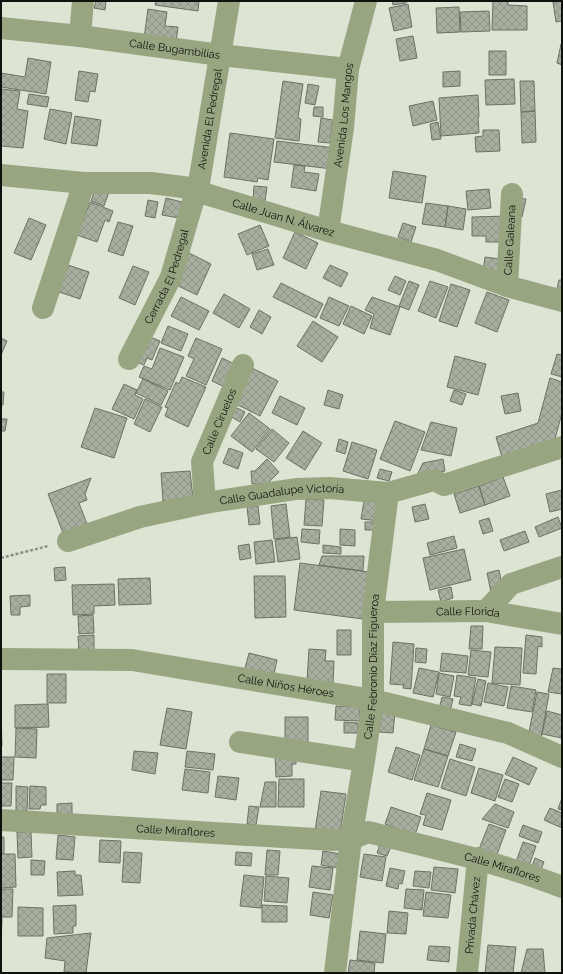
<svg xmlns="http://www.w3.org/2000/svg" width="563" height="974" font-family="Raleway,sans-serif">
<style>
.building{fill:url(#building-cross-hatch);stroke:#6c7263}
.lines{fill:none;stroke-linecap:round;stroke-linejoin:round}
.path{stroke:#8b9084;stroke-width:2.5;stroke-dasharray:3 2;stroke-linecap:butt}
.minor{stroke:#97a681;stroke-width:22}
.labels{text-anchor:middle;stroke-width:3;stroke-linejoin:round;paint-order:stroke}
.street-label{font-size:11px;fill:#0f110c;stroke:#fff}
</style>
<defs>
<pattern id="building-cross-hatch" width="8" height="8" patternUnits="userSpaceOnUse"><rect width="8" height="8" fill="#a8ae9f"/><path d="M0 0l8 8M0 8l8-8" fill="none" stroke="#8f9588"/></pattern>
</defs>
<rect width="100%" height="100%" fill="#dde4d4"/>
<path class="building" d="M96,1H106L105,10L94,8Z
M156,1H199L198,11L155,5Z
M392,1H406V3L393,5Z
M493,1H508V5L527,6V30H492Z
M562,1V21L556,22L553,2Z
M408,4L412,27L394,31L389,8Z
M459,7L460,32L437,33L436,8Z
M148,9L167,12L165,26L178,27L176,43L144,38Z
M489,11L490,31L461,32L460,12Z
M413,36L417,58L400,61L396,39Z
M561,44H562V65L557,63Z
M489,51H506V75H489Z
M28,58L51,62L46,94L1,87V73L25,77Z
M79,71L98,74L95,92L90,91L88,102L75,100Z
M460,71V86L443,87V72Z
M514,79L515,104L486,105L485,80Z
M283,81L303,84L298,118L301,119L299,141L275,138Z
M520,81H534L535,111L521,112Z
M308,84L319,86L315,105L305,103Z
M1,89L20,91L17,109L28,111L23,148L1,146Z
M29,94L49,97L47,107L27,104Z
M478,95L479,117H478L479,133L441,136L439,98Z
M433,101L437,120L413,126L409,106Z
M314,107H323V117L313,116Z
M50,109L72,113L66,144L44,139Z
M535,111L536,142L522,143L521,112Z
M75,116L101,120L97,146L71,143Z
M321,118L333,120L330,143L318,142Z
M438,122L441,139L432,140L430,124Z
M483,130H499L500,151L476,152L475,137L483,136Z
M230,133L274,139L268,180L258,178L257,182L224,177Z
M277,141L335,148L332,169L274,162Z
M294,165L305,166L304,172L319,174L316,191L291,187Z
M393,171L426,176L422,203L389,198Z
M254,186L267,187L265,201L253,200Z
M96,187L109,192L104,206L91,201Z
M489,189L491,208L468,210L466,191Z
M166,198L182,202L179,218L162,215Z
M517,198L526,199L522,217L513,215Z
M148,200L158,202L155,218L145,216Z
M90,202L113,211L109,222L105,220L97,242L77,235Z
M426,203L448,206L445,227L422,224Z
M448,206L466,209L463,230L445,227Z
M508,216L499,242H486V236H472V217Z
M29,218L46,225L31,260L14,253Z
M118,222L133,226L123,256L108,251Z
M403,223L416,227L411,242L398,237Z
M260,225L269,246L247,255L238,234Z
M295,232L318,243L306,269L283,258Z
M268,249L274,265L257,270L252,254Z
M187,252L211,264L197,295L172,283Z
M485,257L507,260L505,273L483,271Z
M68,265L89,272L80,299L59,292Z
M330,265L348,273L341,287L323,278Z
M133,266L149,272L135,305L119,298Z
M395,276L406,281L400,295L388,290Z
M559,280H562V299L555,297Z
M409,281L419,285L409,310L399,306Z
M430,281L448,287L436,318L418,311Z
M281,283L323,304L316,318L273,297Z
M451,284L470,290L457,327L439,321Z
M487,292L509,300L497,332L475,323Z
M224,294L250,309L239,328L213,313Z
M181,297L209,311L199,330L171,316Z
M329,297L349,306L339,326L320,318Z
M372,297L400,307L390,335L370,328L374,314L365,310Z
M351,306L372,316L364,334L343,324Z
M259,310L271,317L262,334L250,327Z
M313,321L338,337L322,362L297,346Z
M168,326L188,334L181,351L161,343Z
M145,335L160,341L152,360L147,358L144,365L134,361Z
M1,338L7,341L1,355Z
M196,338L222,349L206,385L186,376L194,359L188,356Z
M160,348L184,357L170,390L139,377L144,366L152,369Z
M557,354L562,355V377L551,374Z
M455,356L486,364L478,395L447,387Z
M222,358L239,366L229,389L212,381Z
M252,368L278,381L260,416L234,403Z
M182,377L206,387L188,427L165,416L168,408L165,407L176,382L179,384Z
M550,378L562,382V413L555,439L502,457L496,437L538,423Z
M143,379L168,391L161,405L136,393Z
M124,384L137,390L135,395L143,399L134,419L112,409Z
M328,390L343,395L339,409L324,405Z
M454,390L466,394L462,405L450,401Z
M1,392H4L3,405H1Z
M518,393L521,411L505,414L501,396Z
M280,396L305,408L297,425L272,413Z
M145,399L162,407L150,432L134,424Z
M233,406L245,412L240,422L228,415Z
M95,408L127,418L114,458L81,447Z
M249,413L270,429L252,452L231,436Z
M1,419H7L5,431H1Z
M395,421L425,432L410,471L380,459Z
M431,422L457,428L451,456L421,450Z
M272,429L289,443L274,462L256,449Z
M303,431L322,443L305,470L286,458Z
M339,439L348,442L345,454L336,451Z
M352,442L377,450L368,479L343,471Z
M229,448L243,453L238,469L223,463Z
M267,459L279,472L267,484H252L251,471H255Z
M443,459L445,471L416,477L423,463Z
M380,469L392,472L389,481L377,478Z
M190,471L193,499L163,501L161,473Z
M503,477L510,496L485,505L479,486Z
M91,478L85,494L87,500L79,503L87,524L63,533L48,494Z
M479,486L485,505L460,513L454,494Z
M562,490V509L550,512L546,494Z
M306,499L324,500L322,526L304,525Z
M364,501L382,503L380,521L361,519Z
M286,504L290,537L274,539L271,506Z
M425,504L429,519L415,522L412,507Z
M258,506L260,524L249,525L247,507Z
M558,517L562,528L539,537L535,527Z
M489,518L493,531L483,534L479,521Z
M365,522H380V530H365Z
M302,529L320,530L319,544L301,542Z
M340,529L355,530V546L340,545Z
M525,531L529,542L504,551L500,540Z
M454,536L457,548L430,555L427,543Z
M297,537L300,559L278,562L275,540Z
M272,540L275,562L256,564L254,542Z
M249,544L251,558L240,560L238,546Z
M323,545L341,547V554L323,553Z
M464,549L471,580L430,590L423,558Z
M322,556H364L363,571L319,565Z
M300,563L369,572L363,619L294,610Z
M65,567L66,580L55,581L54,568Z
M499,570L503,590L491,592L487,573Z
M254,576H285L286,617L255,618Z
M150,578L151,604L119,605L118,579Z
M114,584L115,605L94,606V614L73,615L72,585Z
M451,587L453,598L441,602L438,590Z
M30,595V606L20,607V615H11L10,596Z
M93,615L94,633L79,634L78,616Z
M471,626H483L482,649H469Z
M337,630H351V655H337Z
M94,635V653L79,654L78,636Z
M526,635L542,637V647L538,646L536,674L523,673Z
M393,642L414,644L411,689L403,688L404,685L390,684Z
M495,647L522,648L520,685L492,683Z
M416,648L427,649L426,663L415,662Z
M309,649L326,650L325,661H334L333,683L307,681Z
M471,650L491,652L488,677L468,675Z
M249,653L277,660L273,679L244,672Z
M442,653L468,656L466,673L440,671Z
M419,668L439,672L433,697L413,693Z
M553,668L562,669V694L548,692Z
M439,673L454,676L450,697L436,694Z
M47,674H66V703H47Z
M457,675L476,678L471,706L459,704L461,697L454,696Z
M478,679L486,681L481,706L472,704Z
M488,683L508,687L504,706L484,702Z
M511,686L536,690L532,712L507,708Z
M537,692L549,694L540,744L527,742Z
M442,697L453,699L450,711L439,709Z
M48,704L49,727L15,728V705Z
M336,706L360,707V721L335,720Z
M167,708L192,712L186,749L160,745Z
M382,710L395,712L393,733L379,732Z
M547,711L562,715V738L542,734Z
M1,715L2,746H1Z
M285,717H308V745H285Z
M344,722L358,723V733H344Z
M431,725L456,732L448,756L424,749Z
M16,728L37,729L36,758L15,757Z
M460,744L476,749L472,761L456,757Z
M396,747L420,755L412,780L388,772Z
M424,749L448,756L438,787L414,780Z
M134,751L158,753L155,774L132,770Z
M187,751L215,754L213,770L185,767Z
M296,753V764H292V776L276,777L275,754Z
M1,757H14L13,780H1Z
M513,757L537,768L529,785L505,774Z
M450,759L475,767L466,796L441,788Z
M479,768L503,775L495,801L471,793Z
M185,769L210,772L208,793L182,790Z
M218,776L239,778L236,800L215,797Z
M279,779H304V807H278Z
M505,779L519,784L512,802L498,797Z
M265,782H276V807H260Z
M1,783H12L11,806H1Z
M16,786L28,787L27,811H16Z
M30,786L46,787V805H41L40,809H29Z
M321,791L346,794L340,834L315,831Z
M427,793L451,800L442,830L423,825L426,815L420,814Z
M562,798V810L558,809Z
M72,803V816L57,817V804Z
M495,804L514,812L508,828L482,819Z
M249,806L259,807L256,825L247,824Z
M391,807L421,817L415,835L385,824Z
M550,808L562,813V828L544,820Z
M489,824L506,830L495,860L477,854Z
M523,825L542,832L538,843L519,836Z
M17,832H31L32,857L18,858Z
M58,835L75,837L73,860L56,859Z
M1,837H4V853L1,854Z
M100,840L121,841L120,863L99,862Z
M523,842L536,846L529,866L516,862Z
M380,844L391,847L387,856L377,853Z
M267,850L280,851L278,875H265Z
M323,851L341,854L339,868L321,865Z
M124,852L142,853L140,883L122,882Z
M236,852L252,853L251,866L235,865Z
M1,854H15L16,887L1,888Z
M364,854L386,857L382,881L360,877Z
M535,858L544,862L540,872L531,869Z
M31,860L45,861L44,875H31Z
M312,866L333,868L330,890L309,887Z
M434,867L458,869L455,893L431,890Z
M390,868L405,871L402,884L399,883L398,889L386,886Z
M75,871V875H81L83,895L58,896L57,872Z
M415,871L431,872L429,888L413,886Z
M244,875L264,877L261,908L240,906Z
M266,876L289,878L287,903L264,901Z
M1,889H13L12,917H1Z
M406,889L424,890L422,910L404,908Z
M313,892L333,895L329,918L310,915Z
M426,892L451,895L448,918L423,916Z
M76,905V926H73V933L54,934L53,906Z
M262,905L287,906V922H262Z
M18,907L43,908V936H18Z
M389,911L408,913L406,934L387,933Z
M1,918H2L1,946Z
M360,931L386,934L383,963L357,960Z
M91,933L86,973L64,972L65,961L45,958L47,938Z
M488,945L516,947L513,973H485Z
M429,946L450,947L449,962L427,960Z
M527,949H543L545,973H521Z
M350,960L375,963L374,973H348Z"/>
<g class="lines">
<path class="path" d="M1,558L48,546"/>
<g class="minor">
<path id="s1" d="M1,28L80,36L220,55L348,69"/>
<path d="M80,36L83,1"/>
<path id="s2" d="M1,175L84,183H151L198,189L196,191L328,231L437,260L507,286L562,301"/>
<path id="s3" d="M198,189L229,1"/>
<path id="s4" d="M328,231L343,128L348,69L366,1"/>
<path id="s5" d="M507,286L512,194"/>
<path d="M43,308L84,183"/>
<path id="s6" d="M129,359L171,277L196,191"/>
<path id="s7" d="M205,503L202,462L243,365"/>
<path id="s8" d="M68,541L140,517L205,503L296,489L330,488L388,493L434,480L444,485L562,447"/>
<path d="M486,611L511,584L562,567"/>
<path id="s9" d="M373,612L486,611L562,624"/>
<path id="s10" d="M1,659L132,660L373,700L508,733L562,757"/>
<path d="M240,742L364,761"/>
<path id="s11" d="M1,820L332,840L351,839L368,832C433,848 499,862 562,887"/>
<path id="s12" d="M335,973L351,839L364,761L373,700V612L388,493"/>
<path id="s13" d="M467,973L478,858"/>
</g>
</g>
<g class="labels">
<g class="street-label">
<text dy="4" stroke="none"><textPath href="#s1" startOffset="175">Calle Bugambilias</textPath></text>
<text dy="4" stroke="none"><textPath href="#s4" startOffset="117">Avenida Los Mangos</textPath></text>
<text dy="4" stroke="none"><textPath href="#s3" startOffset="71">Avenida El Pedregal</textPath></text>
<text dy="4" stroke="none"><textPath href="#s2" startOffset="292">Calle Juan N. Álvarez</textPath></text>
<text dy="4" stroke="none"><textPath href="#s5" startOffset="46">Calle Galeana</textPath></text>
<text dy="4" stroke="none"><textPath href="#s6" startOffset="91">Cerrada El Pedregal</textPath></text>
<text dy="4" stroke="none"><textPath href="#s7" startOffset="85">Calle Ciruelos</textPath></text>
<text dy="4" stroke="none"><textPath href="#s8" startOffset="220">Calle Guadalupe Victoria</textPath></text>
<text dy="4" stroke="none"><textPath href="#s9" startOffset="95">Calle Florida</textPath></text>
<text dy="4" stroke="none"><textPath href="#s12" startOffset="309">Calle Febronio Díaz Figueroa</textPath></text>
<text dy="4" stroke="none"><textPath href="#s10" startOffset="287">Calle Niños Héroes</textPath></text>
<text dy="4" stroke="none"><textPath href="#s11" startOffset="175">Calle Miraflores</textPath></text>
<text dy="4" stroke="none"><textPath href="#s11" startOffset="508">Calle Miraflores</textPath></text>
<text dy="4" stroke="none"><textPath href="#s13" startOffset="58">Privada Chávez</textPath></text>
</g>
</g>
<rect width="563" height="974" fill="none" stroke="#0f110c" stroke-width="4"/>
</svg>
